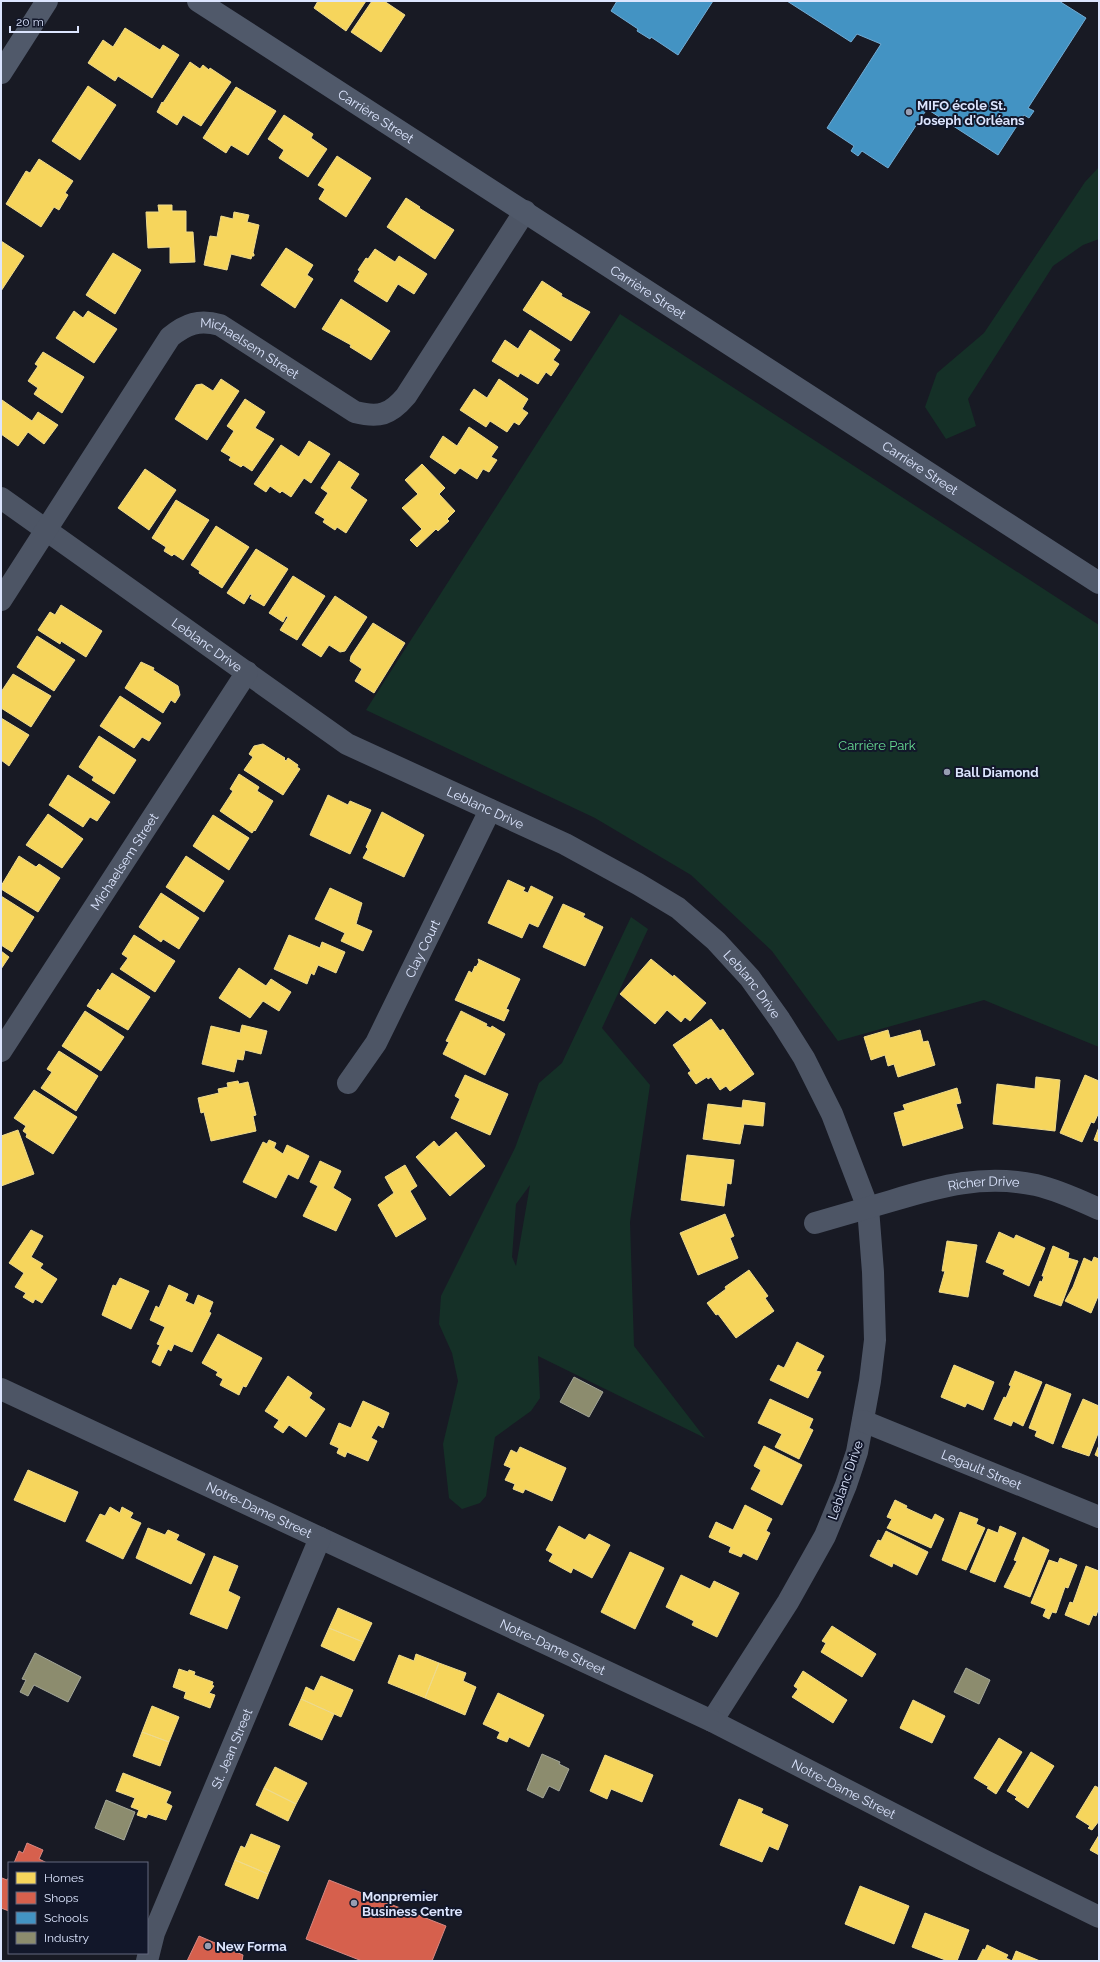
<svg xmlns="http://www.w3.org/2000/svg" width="1100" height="1962" font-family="Raleway,sans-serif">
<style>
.green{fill:#153027;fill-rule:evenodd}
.homes{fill:#f6d55c;stroke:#eeda8d}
.shops{fill:#d6604d;stroke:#d88882}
.schools{fill:#4393c3;stroke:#71acd5}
.industry{fill:#8c8c6e;stroke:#a4a799}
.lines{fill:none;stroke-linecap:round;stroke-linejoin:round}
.street{stroke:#4d5565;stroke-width:22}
.secondary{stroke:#50596a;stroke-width:22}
.poi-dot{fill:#979eb2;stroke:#12172a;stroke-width:1.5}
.labels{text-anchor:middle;stroke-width:4;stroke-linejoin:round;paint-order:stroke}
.poi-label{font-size:13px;font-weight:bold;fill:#dce5fe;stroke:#12172a;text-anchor:start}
.street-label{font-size:13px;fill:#dce5fe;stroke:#12172a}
.park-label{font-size:13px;fill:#68de93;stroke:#12172a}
</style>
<rect width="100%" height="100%" fill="#181a24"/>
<path class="green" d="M1099,167V239L1083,245L1053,266L968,399L976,426L946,439L925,407L937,373L984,333L1085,182Z
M620,314L1099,625V1047L984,1000L838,1041L772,951L691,875L595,818L366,710Z
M631,917L648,929L602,1028L650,1085L630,1222L634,1346L705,1438L538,1356L540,1398L531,1411L495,1437L486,1496L480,1503L462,1509L449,1498L443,1444L458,1381L452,1353L439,1324L441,1296L515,1148L539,1083L562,1063ZM530,1185L516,1266L512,1257L516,1204Z"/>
<path class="homes" d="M318,1H366L346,31L314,8Z
M372,1H384L405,15L381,52L351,32Z
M125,28L160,50L163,45L179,55L152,98L118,76L115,81L88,63L103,40L113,47Z
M190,62L200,69L203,65L209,70L210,68L231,82L201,126L183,115L177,125L157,112L162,102L163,103Z
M88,86L116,105L80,160L52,141Z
M236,87L276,111L248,155L231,145L226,153L203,138Z
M284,115L313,134L311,138L327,149L308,177L279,158L284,150L268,139Z
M337,156L371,178L346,217L319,199L325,189L318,185Z
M39,159L73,181L65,193L68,195L59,210L54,207L41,227L6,204L26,171L30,173Z
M406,198L420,207L419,208L454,230L435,259L387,227Z
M158,205H172V211H186V232H193L195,262L170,263V247L148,248L146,212H159Z
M234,212L249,215L247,222L259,225L253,253L254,254V256H252L251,259L231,254L227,270L204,265L210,236L217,237L221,216L233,219Z
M1,241L24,256L1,291Z
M286,248L313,265L307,275L313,279L295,308L261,285Z
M375,249L395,262L399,256L427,274L414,294L398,284L387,302L354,281L360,271L358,270L366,258L368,259Z
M113,253L141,270L115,314L86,295Z
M542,281L562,294L561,296L590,312L571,341L523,310Z
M341,299L390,331L371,360L350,347L351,345L322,329Z
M74,311L83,318L88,311L117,329L94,363L56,338Z
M530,330L560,350L553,360L559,364L551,376L546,372L538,384L520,373L518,377L492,361L505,340L518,349Z
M43,352L84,377L62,413L34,394L38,388L28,381L38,366L35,364Z
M221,379L239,391L207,440L175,419L196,385L202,384L213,391Z
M499,379L528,399L522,409L528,413L519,425L514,422L507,432L490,421L486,427L460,410L474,389L487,398Z
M245,399L265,412L255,428L274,439L252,471L243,465L241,467L229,460L231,457L221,451L234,431L227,426Z
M2,400L32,421L38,412L58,425L44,444L28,432L18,446L1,434Z
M469,427L498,447L491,457L497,460L489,472L483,469L477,479L460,468L455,474L430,457L443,436L457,446Z
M309,441L330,454L311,483L304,478L291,497L282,491L280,493L270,486L266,492L254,484L281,445L299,457Z
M339,461L359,474L350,488L367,500L346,533L337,527L335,530L323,522L325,519L315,513L328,493L321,488Z
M422,464L445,488L439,494L455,511L447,519L449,521L438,531L436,529L417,547L410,540L422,529L402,508L418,494L405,480Z
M145,469L176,490L149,530L118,508Z
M176,500L209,520L183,560L174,554L172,556L164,551L166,547L152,538Z
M216,526L249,547L222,588L199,573L200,571L191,565Z
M256,549L288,569L264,606L250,598L252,595L250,594L244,604L227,593Z
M293,576L325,596L297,640L280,630L288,617L286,616L283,622L269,613Z
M335,596L367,617L345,651L340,652L329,645L321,657L302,645Z
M61,605L102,631L86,657L61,641L60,644L38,630L50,612L55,615Z
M373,623L405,643L374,693L355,681L362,669L350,661L351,656Z
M37,636L75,660L54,691L17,667Z
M141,662L154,668L153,670L178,686L180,695L175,703L171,700L163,713L125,688Z
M13,674L51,696L31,727L1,708V692Z
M120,696L161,723L149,741L142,737L134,748L100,726Z
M1,718L29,735L9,766L1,760Z
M99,736L136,760L114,794L92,780L94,777L79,767Z
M263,744L285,758L284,759L286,761L288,758L298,765L297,767L300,769L283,795L244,770L253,757L249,754L254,746Z
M239,774L259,787L257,791L273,801L255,831L254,830L252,833L220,811L233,791L230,789Z
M68,775L110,802L97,821L90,817L83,827L49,805Z
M328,795L348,805L350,801L371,810L350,854L310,835Z
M382,812L424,835L404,877L363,858L368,849L366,847Z
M48,814L83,839L62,868L26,845Z
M213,815L249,838L229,870L193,846Z
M19,856L36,867L39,864L60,878L38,912L1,889V886Z
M186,856L224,881L204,912L166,887Z
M508,880L525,888L523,891L528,893L531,886L553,897L538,927L529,923L522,938L488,923Z
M330,888L362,903L356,924L372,931L363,951L341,941L345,933L315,919Z
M161,893L199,918L179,949L163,939L161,942L139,927Z
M1,896L34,917L12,952L1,945Z
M563,904L585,914L583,917L603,927L585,966L543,947Z
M134,935L175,961L155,992L120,969L128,958L122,954Z
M289,935L320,948L322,942L345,952L336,973L318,965L314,975L311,973L307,984L274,969Z
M1,951L9,957L1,969Z
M478,959L520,979L506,1009L509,1010L504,1021L455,1000L469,971L472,973L475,966L476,967L479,962Z
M651,959L673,977L674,975L706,1003L690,1021L685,1017L681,1022L667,1010L655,1024L620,994Z
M239,968L266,986L271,979L291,992L279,1011L263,1001L250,1018L219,998Z
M112,973L150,997L128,1030L87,1006L98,989L100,991Z
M85,1011L124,1037L101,1071L62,1046Z
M461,1011L487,1024L486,1026L491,1028L492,1026L505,1034L485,1075L443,1054L449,1042L446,1041Z
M711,1019L720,1031L723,1029L754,1074L730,1091L726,1086L720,1090L711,1077L708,1079L707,1077L696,1084L688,1073L691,1071L673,1045Z
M242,1025L267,1031L261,1054L245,1050L243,1060L237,1059L234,1072L202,1064L211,1026L240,1033Z
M888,1030L890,1038L920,1030L923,1042L928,1041L935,1065L898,1077L894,1064L888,1066L885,1055L871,1060L864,1037Z
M59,1051L98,1076L76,1111L41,1088L52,1072L47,1069Z
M465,1075L508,1094L490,1135L451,1118L460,1099L455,1096Z
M1085,1075L1099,1081V1112L1094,1123L1091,1122L1082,1142L1060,1133Z
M1036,1077L1060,1080L1055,1131L993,1124L997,1084L1035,1089Z
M238,1081L239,1084L248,1082L256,1115L253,1116L256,1131L211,1141L204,1112L201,1113L198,1098L219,1093L218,1089L228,1087L227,1083Z
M957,1088L961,1103L956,1104L963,1128L903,1146L894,1113L905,1110L903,1105Z
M34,1090L77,1117L53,1154L26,1137L27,1134L23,1131L26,1126L14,1118Z
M743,1100L765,1103L763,1126L744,1124L740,1144L703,1139L708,1104L742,1108Z
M1099,1127V1142L1094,1140Z
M18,1130L34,1174L1,1186V1136Z
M456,1132L485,1166L450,1196L416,1157L434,1141L439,1147Z
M269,1140L276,1143L274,1148L283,1154L287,1145L309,1156L298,1179L288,1174L276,1198L243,1182L263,1142L267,1144Z
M687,1155L734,1160L731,1184L727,1183L724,1206L681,1200Z
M320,1161L341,1171L333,1188L351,1199L336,1231L303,1216L318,1186L310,1182Z
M405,1165L417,1186L410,1191L426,1219L396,1237L378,1205L394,1193L385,1177Z
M725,1214L734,1236L730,1238L738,1258L698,1275L680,1233Z
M31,1230L43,1236L31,1257L43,1264L40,1268L57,1279L42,1303L35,1299L33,1303L23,1297L26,1293L15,1287L24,1273L9,1263Z
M999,1232L1014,1239L1016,1235L1045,1248L1029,1286L1003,1274L1005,1270L986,1262Z
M947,1241L977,1245L968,1297L939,1292L945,1271H942Z
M1053,1246L1069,1253L1068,1258L1078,1261L1061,1306L1034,1296L1040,1281L1042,1282L1044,1276H1042Z
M1094,1257L1099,1259V1294L1091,1313L1065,1301L1073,1287L1084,1258L1092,1262Z
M749,1270L768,1296L765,1298L774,1311L736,1338L718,1314L716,1315L707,1303L726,1289L725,1287Z
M120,1278L149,1291L131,1329L102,1315L113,1285L116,1286Z
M169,1285L188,1294L185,1301L194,1305L198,1295L213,1302L209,1312L211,1313L192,1352L174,1344L171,1351L168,1349L160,1366L152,1362L160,1345L157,1344L165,1327L150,1320L156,1306L159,1308Z
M218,1334L262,1358L246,1387L243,1386L239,1395L220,1385L223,1379L216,1375L218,1372L202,1363Z
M797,1342L824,1356L816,1371L821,1372L808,1398L770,1380L778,1365L784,1368Z
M954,1365L994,1382L983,1410L967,1403L965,1407L941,1397Z
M1015,1371L1042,1382L1023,1426L1013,1421L1011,1426L994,1419L1004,1397L1006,1398L1011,1386L1009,1385Z
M288,1376L312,1393L309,1398L325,1409L306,1437L289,1425L283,1433L274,1427L279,1420L265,1411Z
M1046,1384L1071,1394L1053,1444L1035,1436L1037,1431L1029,1428Z
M770,1399L813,1419L809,1428L813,1430L799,1459L775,1447L782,1434L758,1423Z
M1083,1399L1099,1406V1431L1089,1456L1062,1447Z
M363,1401L389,1413L383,1428L378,1425L371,1438L377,1441L368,1461L347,1452L345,1457L337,1453L339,1448L330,1444L339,1423L351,1428Z
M1099,1445V1457L1095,1455Z
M764,1446L802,1465L782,1505L751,1489L761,1470L754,1466Z
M520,1447L566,1468L552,1501L525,1489L523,1493L513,1489L515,1484L505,1480L511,1468L504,1465L511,1450L517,1453Z
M28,1470L78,1492L65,1522L14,1500Z
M895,1500L907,1506L906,1508L932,1520L935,1514L944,1519L931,1548L887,1528L892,1519L887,1517Z
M745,1505L772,1519L766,1531L770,1533L757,1560L743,1553L741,1557L729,1552L731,1547L709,1537L716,1522L733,1530Z
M110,1507L120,1513L122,1507L133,1513L130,1518L141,1523L123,1559L86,1541L100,1514L105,1516Z
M960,1512L978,1519L976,1524L985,1528L966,1570L942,1560Z
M559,1526L585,1540L589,1534L610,1545L592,1578L573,1568L571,1573L549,1561L553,1554L546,1550Z
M1000,1526L1016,1533L995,1582L970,1572L988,1529L998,1533Z
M148,1528L165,1535L168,1530L179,1535L176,1540L205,1554L191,1584L136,1558Z
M886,1531L928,1552L917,1575L893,1563L892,1567L870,1556L878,1540L881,1541Z
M1023,1537L1049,1550L1030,1597L1004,1587L1017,1561L1014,1560Z
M630,1552L664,1568L635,1629L601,1612Z
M214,1556L238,1566L228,1591L240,1597L227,1629L190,1614Z
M1060,1558L1077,1565L1068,1588L1065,1587L1056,1613L1052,1612L1049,1619L1043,1616L1046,1609L1031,1603L1049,1560L1058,1563Z
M1086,1566L1099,1571V1607L1096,1616L1093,1615L1089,1625L1065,1615L1070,1602L1073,1603Z
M681,1575L710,1589L714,1581L739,1593L717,1637L692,1625L694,1621L666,1607Z
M338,1608L372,1623L363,1642L329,1628Z
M832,1626L876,1654L862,1677L821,1652L826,1643L822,1641Z
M329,1628L363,1642L354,1661L321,1646Z
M416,1654L439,1663L425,1698L388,1683L399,1655L414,1661Z
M439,1663L466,1673L463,1681L476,1687L465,1715L425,1698Z
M179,1669L188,1672L189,1670L195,1672L194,1675L213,1682L212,1685L214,1686L209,1693L215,1695L210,1708L184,1698L186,1692L173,1687Z
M803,1671L847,1700L833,1723L792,1697L798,1689L794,1686Z
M321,1676L353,1690L341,1717L301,1699L306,1687L314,1691Z
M498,1693L544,1715L529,1747L509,1737L507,1742L497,1738L500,1732L483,1724Z
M301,1699L334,1714L322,1740L289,1725Z
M913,1700L945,1716L932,1743L900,1728Z
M152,1706L179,1717L169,1742L142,1732Z
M142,1732L169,1742L160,1766L133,1756Z
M999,1738L1022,1752L996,1794L987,1788L989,1787L974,1778Z
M1031,1752L1054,1766L1028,1808L1015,1799L1017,1797L1007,1791Z
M605,1755L653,1775L642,1802L611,1789L607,1799L590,1791Z
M275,1767L307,1783L296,1804L264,1788Z
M123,1773L171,1792L166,1803L172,1806L166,1820L148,1814L146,1818L137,1815L139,1810L131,1807L135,1798L116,1791Z
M1095,1786L1099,1788V1821L1092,1830L1088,1828L1090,1826L1076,1817Z
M264,1788L296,1804L288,1821L256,1805Z
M739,1799L763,1809L761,1813L788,1825L778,1850L769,1846L762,1862L720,1845Z
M251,1834L280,1846L268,1874L235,1860L241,1846L245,1848Z
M1099,1835V1855L1090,1850Z
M235,1860L268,1874L258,1899L225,1885Z
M860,1886L909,1906L894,1944L845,1924Z
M925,1913L969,1930L957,1961H948L912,1947Z
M987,1945L1008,1955L1006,1958L1012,1961L1016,1951L1040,1961H977L983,1949L985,1950Z"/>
<path class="shops" d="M27,1843L43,1850L39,1859L47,1863H14L19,1851L23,1853Z
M9,1877V1911L1,1908V1881L2,1878L7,1880Z
M329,1880L446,1926L432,1961H362L306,1939Z
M199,1936L243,1955L242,1961H187Z"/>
<path class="schools" d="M617,1H713L678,55L651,37L650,39L637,31L638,29L611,11Z
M787,1H1059L1086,18L1028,108L1034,111L1029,118L1024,115L998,155L927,109L888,168L862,151L858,156L851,151L854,146L827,128L881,44L857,34L851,42Z"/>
<path class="industry" d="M574,1377L603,1392L589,1417L560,1402Z
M35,1653L81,1677L68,1702L34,1685L28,1696L20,1692L26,1680L22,1679Z
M966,1668L990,1680L979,1704L954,1692Z
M542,1754L560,1762L559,1764L569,1769L559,1791L549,1786L543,1798L527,1790Z
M106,1800L135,1812L124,1840L95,1828Z"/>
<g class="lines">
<g class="street">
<path id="s1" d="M1,498L347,744L565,844L638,884L678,908L716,941L750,978L780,1020L804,1058L832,1114L868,1208L873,1272L875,1340L870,1381L857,1452L846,1485L825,1536L788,1602L712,1721"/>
<path id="s2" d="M1,600L170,337C186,324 199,319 220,325L355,412C379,418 390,415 406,396L525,211"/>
<path id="s3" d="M1,1051L247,672"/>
<path id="s4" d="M348,1083L376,1043L490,810"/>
<path id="s5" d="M815,1223C840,1216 866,1208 891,1201C940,1186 984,1174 1036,1185C1058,1190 1079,1200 1099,1209"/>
<path id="s6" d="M1,1389L712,1721L981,1859L1099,1917"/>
<path id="s7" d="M863,1421L1099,1517"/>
<path id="s8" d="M147,1961L154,1933L320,1538"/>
</g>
<g class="secondary">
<path id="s9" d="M198,1L1099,583"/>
<path d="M1,73L47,1"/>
</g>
</g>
<g class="poi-dot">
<circle cx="909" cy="112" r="4"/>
<circle cx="947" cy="772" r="4"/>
<circle cx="354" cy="1903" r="4"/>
<circle cx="208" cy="1946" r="4"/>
</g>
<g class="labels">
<g class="poi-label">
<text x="917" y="110">MIFO école St.<tspan x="917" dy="15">Joseph d'Orléans</tspan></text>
<text x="955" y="777">Ball Diamond</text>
<text x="362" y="1901">Monpremier<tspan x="362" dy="15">Business Centre</tspan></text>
<text x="216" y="1951">New Forma</text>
</g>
<g class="street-label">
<text dy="5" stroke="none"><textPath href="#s9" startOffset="212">Carrière Street</textPath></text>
<text dy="5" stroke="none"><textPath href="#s9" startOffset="536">Carrière Street</textPath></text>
<text dy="5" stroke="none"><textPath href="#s2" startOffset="403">Michaelsem Street</textPath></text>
<text dy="5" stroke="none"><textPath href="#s9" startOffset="860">Carrière Street</textPath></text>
<text dy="5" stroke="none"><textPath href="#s1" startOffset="253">Leblanc Drive</textPath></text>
<text dy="5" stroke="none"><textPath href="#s1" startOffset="577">Leblanc Drive</textPath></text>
<text dy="5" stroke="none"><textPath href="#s3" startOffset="226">Michaelsem Street</textPath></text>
<text dy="5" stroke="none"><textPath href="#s4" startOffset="154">Clay Court</textPath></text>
<text dy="5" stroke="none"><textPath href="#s1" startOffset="901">Leblanc Drive</textPath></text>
<text dy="5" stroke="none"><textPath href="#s5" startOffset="174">Richer Drive</textPath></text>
<text dy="5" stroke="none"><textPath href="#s7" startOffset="128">Legault Street</textPath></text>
<text transform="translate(845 1480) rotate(-71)" y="5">Leblanc Drive</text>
<text dy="5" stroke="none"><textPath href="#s6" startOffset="285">Notre-Dame Street</textPath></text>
<text dy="5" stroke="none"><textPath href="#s6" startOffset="609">Notre-Dame Street</textPath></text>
<text dy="5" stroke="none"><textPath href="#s8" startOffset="229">St. Jean Street</textPath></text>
<text dy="5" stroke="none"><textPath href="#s6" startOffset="933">Notre-Dame Street</textPath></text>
</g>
<g class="park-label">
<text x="877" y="750">Carrière Park</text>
</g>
</g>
<rect width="1100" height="1962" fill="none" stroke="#dce5fe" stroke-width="4"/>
<rect x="8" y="1862" width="140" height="92" fill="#12172a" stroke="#63697f"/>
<rect x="16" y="1872" width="20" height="12" fill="#f6d55c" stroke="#63697f"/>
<text x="44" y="1882" font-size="12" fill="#dce5fe">Homes</text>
<rect x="16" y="1892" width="20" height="12" fill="#d6604d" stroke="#63697f"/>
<text x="44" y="1902" font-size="12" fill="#dce5fe">Shops</text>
<rect x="16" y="1912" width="20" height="12" fill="#4393c3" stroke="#63697f"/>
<text x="44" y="1922" font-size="12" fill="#dce5fe">Schools</text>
<rect x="16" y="1932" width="20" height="12" fill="#8c8c6e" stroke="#63697f"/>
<text x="44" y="1942" font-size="12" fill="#dce5fe">Industry</text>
<path d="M10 26v6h68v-6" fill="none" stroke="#dce5fe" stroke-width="2"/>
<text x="16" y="26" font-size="12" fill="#dce5fe" stroke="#12172a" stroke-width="3" paint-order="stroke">20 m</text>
</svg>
